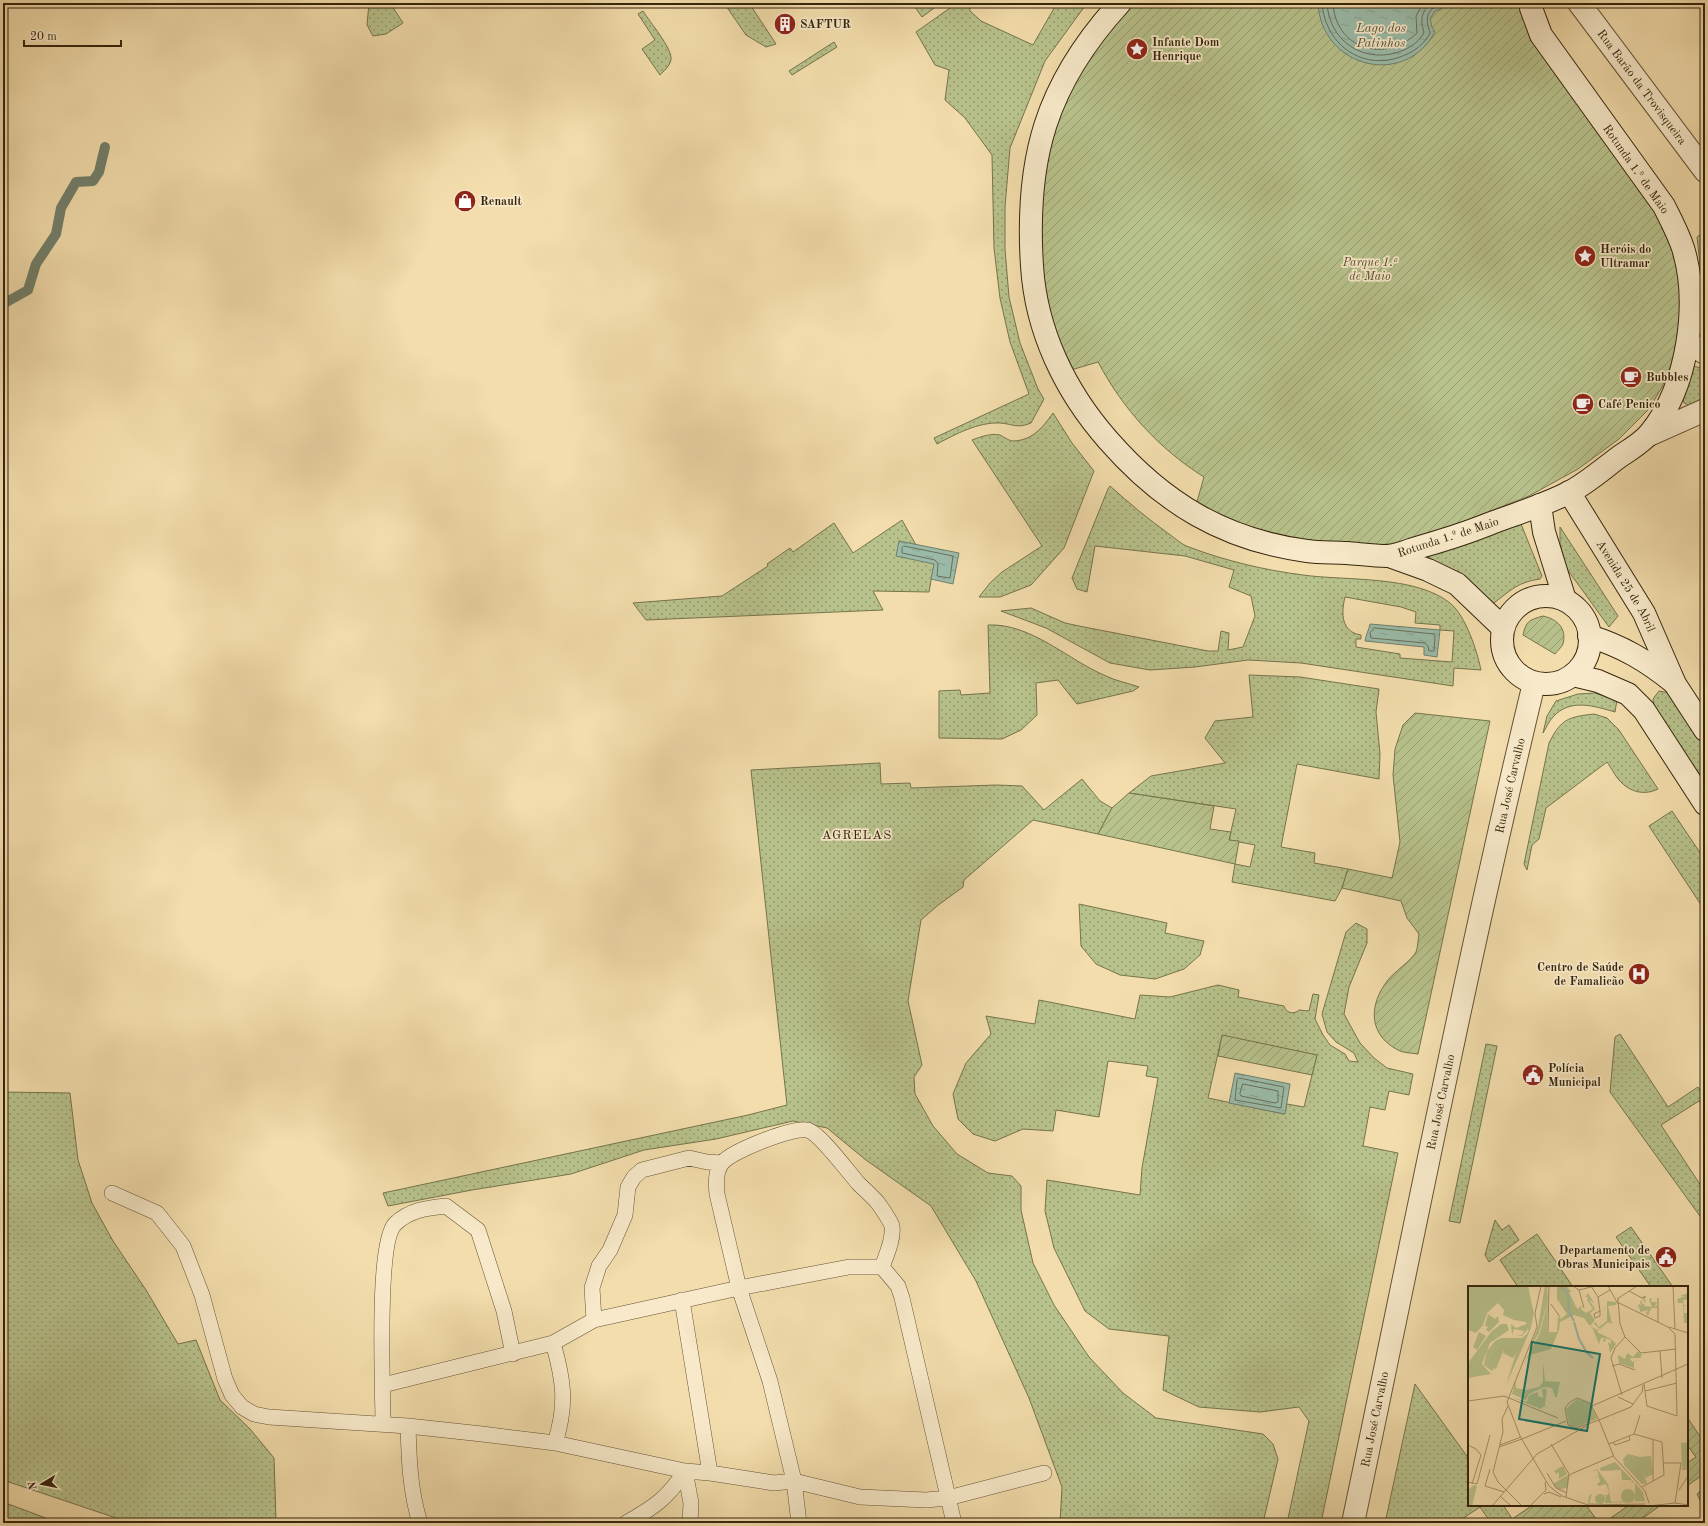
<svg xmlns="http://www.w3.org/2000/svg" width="1708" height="1526" font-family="'Old Standard TT',serif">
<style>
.grass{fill:url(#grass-dots);stroke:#76744c;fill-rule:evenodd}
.garden{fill:url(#garden-furrows);stroke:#76744c}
.water{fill:url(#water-ripples);stroke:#72806b}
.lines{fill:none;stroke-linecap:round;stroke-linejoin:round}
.shore{stroke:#68705b;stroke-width:1}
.stream{stroke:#72806b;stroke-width:10}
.service-casing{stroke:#645334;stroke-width:16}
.tertiary-casing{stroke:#645334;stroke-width:24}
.secondary-casing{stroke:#35250c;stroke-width:24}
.service{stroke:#f7e9c9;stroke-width:15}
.tertiary{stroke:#f7e9c9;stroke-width:22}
.secondary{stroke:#f7e9c9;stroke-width:22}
.labels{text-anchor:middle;stroke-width:3.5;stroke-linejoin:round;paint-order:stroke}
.poi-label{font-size:12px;font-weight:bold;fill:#35250c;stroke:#f7e9c9;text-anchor:start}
.street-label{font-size:12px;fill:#35250c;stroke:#f7e9c9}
.park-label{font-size:12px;font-style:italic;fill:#564c2c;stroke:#f7e9c9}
.water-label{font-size:13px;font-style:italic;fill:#54523b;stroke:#f7e9c9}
.neighbourhood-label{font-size:13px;letter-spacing:1px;fill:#35250c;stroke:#f7e9c9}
.inset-river{fill:none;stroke:#9bbcaa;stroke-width:2}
.inset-road{fill:none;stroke:#a7936c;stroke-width:1}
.view{fill:#0f766e;fill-opacity:0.15;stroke:#0f766e;stroke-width:2}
.inset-edge{fill:none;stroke:#35250c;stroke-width:2}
</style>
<defs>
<pattern id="grass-dots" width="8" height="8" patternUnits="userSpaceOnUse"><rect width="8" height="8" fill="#b8c28c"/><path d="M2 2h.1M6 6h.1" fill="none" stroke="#969d71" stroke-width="1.8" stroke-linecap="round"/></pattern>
<pattern id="garden-furrows" width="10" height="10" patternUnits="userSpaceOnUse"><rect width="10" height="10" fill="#b8c28c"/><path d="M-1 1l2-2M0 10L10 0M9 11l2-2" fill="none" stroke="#969d71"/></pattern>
<pattern id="water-ripples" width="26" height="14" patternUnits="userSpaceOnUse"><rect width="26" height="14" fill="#9bbcaa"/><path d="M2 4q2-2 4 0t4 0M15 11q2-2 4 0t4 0" fill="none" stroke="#86a191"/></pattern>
</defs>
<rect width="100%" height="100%" fill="#f3ddac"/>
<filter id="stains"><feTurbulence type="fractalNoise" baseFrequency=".005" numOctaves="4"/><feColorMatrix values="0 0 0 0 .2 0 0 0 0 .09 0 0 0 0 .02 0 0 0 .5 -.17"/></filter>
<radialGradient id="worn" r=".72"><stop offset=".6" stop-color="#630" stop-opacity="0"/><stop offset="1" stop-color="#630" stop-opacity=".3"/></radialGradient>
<path class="grass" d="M369,3H390L403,23L386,34L373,36L367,25Z
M724,3H749L776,44L766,47L746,35Z
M912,3H941L922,17Z
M957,3H969L970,11L981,21L1033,45L1057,3H1087L1045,61L1010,148L1005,207V249L1009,297L1020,343L1038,389L1044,399L1031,423C1016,429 1014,424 1000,423C978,422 956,434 937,444L934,438L1029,394L1010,342L1000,298L994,248L992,155L965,118L945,100L949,70L935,65L916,32Z
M643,11C649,21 673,49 671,60C669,67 664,71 660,75L642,49L655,40L638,14Z
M834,42L837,47L792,75L789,71Z
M1705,231V310L1697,237Z
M1693,366L1705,369V397C1698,403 1694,408 1684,403L1682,395Z
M1053,413L1072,443L1094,471L1064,548L1031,585L1000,597H979L990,583L1002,572L1042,546L972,440C980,437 991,433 1000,435C1004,437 1009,441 1014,441C1033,440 1043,427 1053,413Z
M1110,486C1129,503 1148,519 1169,534C1175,538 1182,545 1189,547C1226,561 1264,570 1303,575C1346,581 1415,575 1450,603C1466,616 1477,651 1481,670L1454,668L1453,686L1301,663L1248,660L1195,667L1150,670L1110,663L1046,628L1001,611L1031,608L1065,623L1084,627L1208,651H1218L1221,631L1229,633L1228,650L1243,647L1255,616L1251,596L1229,587L1234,570L1185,556L1095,546L1087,592L1077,589L1072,578L1108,489ZM1345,597L1401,607L1416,612L1415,623L1440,625V630L1454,631L1452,662L1400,658V654L1356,647V639H1361V635C1341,632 1341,613 1345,597Z
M902,520L916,545L899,541L934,564L929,592L873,591L883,610L646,620L633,603L722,596L768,566L767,564L790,548L793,552L834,523L853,553Z
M1521,524L1542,576L1540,579C1518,582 1511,590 1494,603H1491L1481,591L1461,573L1431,561L1428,557V554Z
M1560,527L1618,616L1609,627L1567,569L1560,544Z
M988,625C1031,623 1068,660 1106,676C1116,681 1128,683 1139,687L1133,691L1077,704L1058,680L1036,683L1037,715L1021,730L1002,739L939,738V691L960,690L961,695L990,693Z
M1249,675L1300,677L1379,689L1376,712L1380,754L1379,779L1297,764L1281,847L1315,853L1314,863L1348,869L1342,888L1335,901L1232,882L1235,864L1250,867L1255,845L1229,840L1236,809L1129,793L1151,776L1225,763L1205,738L1215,721L1253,717Z
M1659,691L1670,693L1705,745V788L1654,707L1653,699Z
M1595,693L1617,700L1615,712C1594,706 1570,698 1553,717C1549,721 1546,728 1543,733L1547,716L1556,701L1578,694Z
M1594,714L1607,718L1619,730L1658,789C1646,795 1632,793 1622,783C1616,778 1612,769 1607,762L1546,808L1539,839L1532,845L1527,870L1524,864L1549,743C1561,719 1568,717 1594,714Z
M880,763L881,784L910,783L911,788L996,785L1022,786L1044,810L1082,779L1100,801L1112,808L1098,834L1033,820L964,880L963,887L937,906L921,920L908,1001L922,1065L914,1077L915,1094L933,1126L957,1154L988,1173L1012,1176L1021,1186V1210L1033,1263L1054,1305L1089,1357L1123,1393L1156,1418L1263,1434L1273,1444L1278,1459L1263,1523H1060L1062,1487L1029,1398L976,1281L931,1206L866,1160L827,1128L793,1121L716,1139L644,1150L571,1174L472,1190L388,1206L383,1193L748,1115L787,1105L751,770Z
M1672,811L1705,860V911L1649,826Z
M1079,904L1167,923L1165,933L1204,941L1200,955L1184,969L1155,979L1120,975L1096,964L1081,946Z
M1356,923L1367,929V943L1349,987L1344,1014L1360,1043L1374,1058L1387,1068L1413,1074L1409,1095L1389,1091L1385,1110L1370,1107L1363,1146L1398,1153L1321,1523H1287L1309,1421L1299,1407L1260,1412L1199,1407L1163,1390L1169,1336L1109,1329L1085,1311L1054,1248L1045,1211L1047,1180L1140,1195L1142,1168L1158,1078L1146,1076L1148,1066L1108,1061L1099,1117L1056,1110L1053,1131L1023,1129L995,1141L973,1134L958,1119L953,1094L966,1063L991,1034L986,1016L1035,1024L1039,1000L1135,1019L1140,995L1170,997L1218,985L1239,990L1238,997L1284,1006C1286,1013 1294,1015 1299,1010L1309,1011L1313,994L1319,995L1315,1019L1323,1035L1330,1045L1345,1054L1349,1061L1358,1062L1354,1053L1336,1042L1327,1032L1322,1014L1346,932ZM1222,1036L1317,1055L1304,1107L1287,1104L1284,1114L1208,1098Z
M1620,1034L1668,1107L1698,1087L1705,1098V1110L1699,1101L1661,1125L1705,1192V1223L1610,1092L1615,1037Z
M1486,1044L1497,1046L1460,1223L1449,1221Z
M3,1092L70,1093L78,1160L92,1203L113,1241L146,1290L178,1344L196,1340L220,1400L250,1429L274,1458L276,1520L316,1519V1523H131L3,1480Z
M1495,1220L1502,1230L1509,1225L1519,1240L1489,1262L1485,1255Z
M1631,1227L1673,1287H1651L1616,1237Z
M1537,1234L1573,1287H1518L1500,1260Z
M1415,1384L1469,1459V1505H1503L1515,1523H1491L1480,1507L1456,1523H1385Z
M3,1502L59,1523H3Z"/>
<path class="garden" d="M1133,3H1524L1650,203L1673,249L1679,276L1681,328L1675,355L1662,387L1649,409L1619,439L1578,469L1529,496L1432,534L1389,544L1355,546L1269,536L1196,505L1204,477C1159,449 1123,409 1098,362L1071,370L1054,332L1044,289L1040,210L1046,160L1056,118L1076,75L1125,11Z
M1543,616C1557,619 1567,628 1563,644C1562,647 1557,651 1555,654L1523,635C1526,621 1529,620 1543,616Z
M1415,713L1490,721L1418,1054C1412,1053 1405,1053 1400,1051C1368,1036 1368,1005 1388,980C1395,971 1411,961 1416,952C1418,947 1418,939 1419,934L1407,918L1401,901L1342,888L1348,869L1392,878L1400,842L1393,775L1395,749L1403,725Z
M1129,793L1214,806L1210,829L1231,832L1229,840L1239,841L1235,864L1098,834L1112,808Z
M1222,1035L1317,1055L1312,1075L1218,1056Z
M1687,1417L1705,1444V1473L1687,1486V1463L1696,1457L1687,1445Z
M1705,1487V1510L1697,1494Z
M1533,1505H1586L1599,1523H1515L1512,1519Z
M1629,1505H1661L1636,1523H1609L1608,1520Z"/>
<path class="water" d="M1318,3H1444L1442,9L1435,11L1430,19L1432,27L1435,32C1404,89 1321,67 1318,3Z
M899,541L959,553L953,584L931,579L934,564L896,556Z
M1370,624L1440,630L1437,657L1424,655V647L1365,641C1366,634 1369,630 1370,624Z
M1235,1073L1290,1084L1285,1114L1229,1103Z"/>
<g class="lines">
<path class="shore" d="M1322,3C1325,46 1365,73 1405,55C1415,51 1425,43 1430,33C1428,25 1424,17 1432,9C1435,7 1437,6 1440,3
M1327,3C1329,43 1367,66 1404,50C1411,47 1421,40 1424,32C1420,21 1421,10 1432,3
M1333,3C1335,49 1385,64 1417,33L1416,16L1423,3
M904,546L953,556L950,578L937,576L938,564L935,560L902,553V548Z
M1375,628L1434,634L1435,636L1434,651H1429L1428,646L1425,643L1371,638L1370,633Z
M1239,1078L1284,1087L1281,1108L1235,1100L1237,1080Z
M1243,1084L1278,1091V1102L1275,1103L1241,1096L1240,1094Z"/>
<path class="stream" d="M3,304L28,290L36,264L56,234L61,208L76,182L93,181L99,172L105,147"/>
<g class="service-casing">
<path id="service" d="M112,1193L157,1213L183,1246L202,1295L225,1379L232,1395L242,1407L254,1414L269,1417L408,1426L482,1434L555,1443L685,1471L710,1473L774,1483L794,1481L860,1497L926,1500L948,1498L1044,1473
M682,1300L710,1473
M594,1320L592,1288L599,1266L610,1250L625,1215L628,1187L634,1177L642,1170L689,1158L707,1162L722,1163
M553,1343C564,1381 567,1405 555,1443
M383,1385L553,1343L594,1320L739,1288L849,1267H882L898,1286L902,1298L954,1523
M383,1424C383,1391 376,1243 395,1224C409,1210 427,1208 446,1206L478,1230L504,1311L513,1354
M408,1426C409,1459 410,1491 420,1523
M685,1471L691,1503L690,1523
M626,1523C653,1508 668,1498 685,1471
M799,1523L794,1481L770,1381L739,1288L717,1194C716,1184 715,1170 723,1162C733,1151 792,1127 807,1130C819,1132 849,1173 859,1184C865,1190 872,1196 878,1203C881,1207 891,1222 892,1226C894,1239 886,1256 882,1267"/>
</g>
<g class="tertiary-casing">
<g id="tertiary">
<path id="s1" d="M1579,3L1705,171"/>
<path d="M1688,343L1705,353"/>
<path d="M1649,435L1705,410"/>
<path id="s2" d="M1353,1523C1412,1243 1467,961 1534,683"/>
</g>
</g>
<g class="secondary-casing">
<g id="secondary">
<path d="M1120,3C1046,84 1025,158 1032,266C1036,331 1065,391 1108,440C1163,503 1224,540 1307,551C1320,553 1334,552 1347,553C1360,554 1374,556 1387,556C1395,556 1405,552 1413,549C1438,542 1464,534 1489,524C1515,514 1545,505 1570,492C1587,483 1603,469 1619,457C1629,450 1642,443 1650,433C1688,387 1700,304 1683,248C1678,233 1671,220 1664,206L1541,35L1531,8L1532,3"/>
<path id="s3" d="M1569,492L1644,613L1675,684L1705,730"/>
<path d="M1540,505L1544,532L1565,600"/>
<path d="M1389,556L1428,570L1457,584L1503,628"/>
<circle cx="1546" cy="640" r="44"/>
<path d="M1589,636C1622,646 1647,661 1673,682"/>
<path d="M1573,675L1598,681L1628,694L1644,710L1705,804"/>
</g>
</g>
<use href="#service" class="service"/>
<use href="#tertiary" class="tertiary"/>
<use href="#secondary" class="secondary"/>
</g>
<defs>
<g id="building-disc" transform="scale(1.15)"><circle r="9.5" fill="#8f2418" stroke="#f7e9c9"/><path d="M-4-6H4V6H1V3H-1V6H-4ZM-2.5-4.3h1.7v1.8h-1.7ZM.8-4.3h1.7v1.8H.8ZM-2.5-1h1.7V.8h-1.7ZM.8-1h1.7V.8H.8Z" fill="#fff"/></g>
<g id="sight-disc" transform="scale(1.15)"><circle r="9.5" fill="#8f2418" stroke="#f7e9c9"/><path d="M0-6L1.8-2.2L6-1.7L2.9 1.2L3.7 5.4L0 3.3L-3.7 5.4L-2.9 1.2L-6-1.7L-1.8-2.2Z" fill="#fff"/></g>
<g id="shop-disc" transform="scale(1.15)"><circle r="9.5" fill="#8f2418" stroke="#f7e9c9"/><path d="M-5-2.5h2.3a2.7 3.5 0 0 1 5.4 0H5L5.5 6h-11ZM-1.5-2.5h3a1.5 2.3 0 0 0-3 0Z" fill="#fff"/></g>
<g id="cafe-disc" transform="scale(1.15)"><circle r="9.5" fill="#8f2418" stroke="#f7e9c9"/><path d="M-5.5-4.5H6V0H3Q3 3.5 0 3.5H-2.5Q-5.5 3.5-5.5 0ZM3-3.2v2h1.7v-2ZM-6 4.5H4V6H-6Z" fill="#fff"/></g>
<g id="hospital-disc" transform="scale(1.15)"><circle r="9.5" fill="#8f2418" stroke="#f7e9c9"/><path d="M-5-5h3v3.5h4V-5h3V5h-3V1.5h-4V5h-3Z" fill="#fff"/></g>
<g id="civic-disc" transform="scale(1.15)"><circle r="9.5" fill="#8f2418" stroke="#f7e9c9"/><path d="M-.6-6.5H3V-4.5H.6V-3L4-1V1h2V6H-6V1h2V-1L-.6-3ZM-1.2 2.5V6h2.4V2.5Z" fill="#fff"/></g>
</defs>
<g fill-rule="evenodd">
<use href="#building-disc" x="785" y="24"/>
<use href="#sight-disc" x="1137" y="49"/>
<use href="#shop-disc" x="465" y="201"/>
<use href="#sight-disc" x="1585" y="256"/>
<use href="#cafe-disc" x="1631" y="377"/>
<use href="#cafe-disc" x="1583" y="404"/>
<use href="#hospital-disc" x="1639" y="974"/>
<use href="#civic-disc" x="1533" y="1075"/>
<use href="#civic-disc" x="1666" y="1257"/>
</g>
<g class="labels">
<g class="poi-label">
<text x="800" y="28">SAFTUR</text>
<text x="1152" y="46">Infante Dom<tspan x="1152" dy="14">Henrique</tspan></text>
<text x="480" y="205">Renault</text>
<text x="1600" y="253">Heróis do<tspan x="1600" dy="14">Ultramar</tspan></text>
<text x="1646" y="381">Bubbles</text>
<text x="1598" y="408">Café Penico</text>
<text x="1624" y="971" text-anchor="end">Centro de Saúde<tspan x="1624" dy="14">de Famalicão</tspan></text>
<text x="1548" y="1072">Polícia<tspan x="1548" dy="14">Municipal</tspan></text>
<text x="1650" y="1254" text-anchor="end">Departamento de<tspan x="1650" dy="14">Obras Municipais</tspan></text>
</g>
<g class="street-label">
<text dy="4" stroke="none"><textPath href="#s1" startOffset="105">Rua Barão da Trovisqueira</textPath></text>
<text transform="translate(1636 169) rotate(55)" y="4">Rotunda 1.º de Maio</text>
<text transform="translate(1448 537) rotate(-18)" y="4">Rotunda 1.º de Maio</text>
<text dy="4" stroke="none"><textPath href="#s3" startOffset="110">Avenida 25 de Abril</textPath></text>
<text dy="4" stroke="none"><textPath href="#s2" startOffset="754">Rua José Carvalho</textPath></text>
<text dy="4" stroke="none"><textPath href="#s2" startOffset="430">Rua José Carvalho</textPath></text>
<text dy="4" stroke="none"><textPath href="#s2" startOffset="106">Rua José Carvalho</textPath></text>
</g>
<g class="park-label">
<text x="1370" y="266">Parque 1.º<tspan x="1370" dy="14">de Maio</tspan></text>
</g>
<g class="water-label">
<text x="1381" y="32">Lago dos<tspan x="1381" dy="15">Patinhos</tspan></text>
</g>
<g class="neighbourhood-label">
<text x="857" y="839">AGRELAS</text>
</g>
</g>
<g transform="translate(1468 1286)">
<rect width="220" height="220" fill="#f3ddac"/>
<path d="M77,0H79L80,14L71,47L62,62L70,40ZM98,0L104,6H101L108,21L110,23L114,19L113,23L118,27L125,23L119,14L120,11H117L120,7L126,17L121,14L127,23L122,27L127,34L122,40L129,44L131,42L129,46L143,53L148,58L142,67L140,56L143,58V54L137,52L138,55L135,56L136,52H133L131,58L125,43L122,40L116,32L106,29L92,36L91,44L83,63L62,69L56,77L72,47L80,15L79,46H89L90,31L93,33L99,28L89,13V1ZM220,7V14H215L216,19H220L216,20V27H220V37H216L215,17H210L209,13L217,10H212ZM184,12L183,16H189L186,22L189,19V22H183V25L182,23L180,30L178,27L180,24L172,26L171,20L168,24L171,18L174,20L172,17L174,13V18H177L175,13L178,14L176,20L184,21L181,13ZM139,15L148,16V19L140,20L144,38L140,36L132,43L126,38L127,36L131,41L139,35ZM66,28L63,42L38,99L49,64L60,46ZM43,38L48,42L59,38V44L54,50H48L54,49L56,45L46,43L44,49ZM170,65L174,69L172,72H162L164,76L172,74L166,76V82L151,77L150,69L157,73L159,67L165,71ZM75,76L77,95L92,96L89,111H87L84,102L76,101L61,108L58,114L44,108L48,94V102L58,104L71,101L75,96ZM76,102L79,104L77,119L80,122L76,120L73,123L43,111L59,116L61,109L70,106V110L75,112L74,104ZM160,168L172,171L183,170L185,188L178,192L175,186L179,197L177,198H174L156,179L155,173ZM147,176L166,196L165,197L163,194H154L153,184L133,185L132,182ZM95,180L99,188L91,193V186L88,188L86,185ZM129,183L140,198L143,216L167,215V197L175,206L177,215L120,218L121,210L124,208L121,217H137L138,210H132L140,209L141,206L138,198L131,200L129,198L132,196L131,191L126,192L131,190L129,184L123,186ZM100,189V201L91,204L85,198ZM6,199L9,200L4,220H0V204Z" fill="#b8c28c"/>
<path d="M0,0H60L66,28L60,46L58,36L46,34L35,29L36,24L30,17L19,27L15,39L8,47L0,44ZM20,28L27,33L30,30L31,36L21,46L18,44L20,41L17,40ZM33,38H39L41,44L22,57L14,78L23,88L0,92V77L23,46ZM11,46L18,50L9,64L5,61ZM59,48L45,72L35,67L36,64L26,60L18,79L26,82L24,85L16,79L19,65L27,55L33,52H54Z" fill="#b8c28c"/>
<path d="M109,113L122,117L129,133L108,141L101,139L98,123ZM220,156V184H214L213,157Z" fill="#b8c28c"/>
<path d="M26,60L36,63L28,83L18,79ZM153 210a7 7 0 1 1 14 0a7 7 0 1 1-14 0ZM127 213a5 5 0 1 1 10 0a5 5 0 1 1-10 0Z" fill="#b8c28c"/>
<path class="inset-river" d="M93,0L100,8L101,26L106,35M106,36L111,53L119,67L125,72"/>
<path class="inset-road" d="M73,0L67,27L69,41L39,116L52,150L81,200L94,210L120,219L177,218M105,0L111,4L123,1M123,0L130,11L132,25V30L127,32L126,28L132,25M140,0L150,18M205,0L207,43M111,4L116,22M161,5L174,12L177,10V12H174M130,11L142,4M190,12V36M149,13L169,0M150,13L152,38L157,51M151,17L200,41L207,48M83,18L92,31M201,41L220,47M80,46L81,0M157,51L173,67L208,63M192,65L194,92M144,80L151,78L167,84M176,98L179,120L209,130L207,48M175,99L174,106L163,121L131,134L146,171L177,205L181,217M177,105L209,97M154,109L143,72L147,62L157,51M150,111L165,118M109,112L122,117L131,134L108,142L100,139L97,122L101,117ZM0,115L36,110L90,132M40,120L34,133L35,146L25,186L30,196L54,220M124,120L220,78M166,148L172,129M54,153L98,135M145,156L147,159L162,154L161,150M83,158L101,188M141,158L166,148L194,156L196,189L174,201M0,159L8,163L13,169L4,198M32,159L53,151M31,161L54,153M196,177H213L207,217M22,183L17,200L36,206M79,187L88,202L99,207M103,188L145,170M185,195V153M0,196L9,198L22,149M211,204L220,190M76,208L81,206L93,211M32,210L43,220M98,211L101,188L103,190M207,217L220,219M24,220L69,168L118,140M62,220L78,204L77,196M181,220L207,217"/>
<path class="view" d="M64,56L132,68L119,145L51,133Z"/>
<rect width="220" height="220" class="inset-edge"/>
</g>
<rect width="1708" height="1526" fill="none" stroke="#f3ddac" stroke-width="16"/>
<rect x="4" y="4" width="1700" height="1518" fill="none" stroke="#35250c" stroke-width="2"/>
<rect x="8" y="8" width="1692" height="1510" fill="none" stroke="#35250c"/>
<g transform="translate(42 1484) rotate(260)" stroke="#f7e9c9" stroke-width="3" paint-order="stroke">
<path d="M0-3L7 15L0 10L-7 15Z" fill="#35250c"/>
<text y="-6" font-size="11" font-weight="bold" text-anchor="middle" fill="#35250c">N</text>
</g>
<path d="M24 40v6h97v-6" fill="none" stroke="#35250c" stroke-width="2"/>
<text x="30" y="40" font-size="12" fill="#35250c" stroke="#f7e9c9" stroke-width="3" paint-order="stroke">20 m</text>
<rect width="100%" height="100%" filter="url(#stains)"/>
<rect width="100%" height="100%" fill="url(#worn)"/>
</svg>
